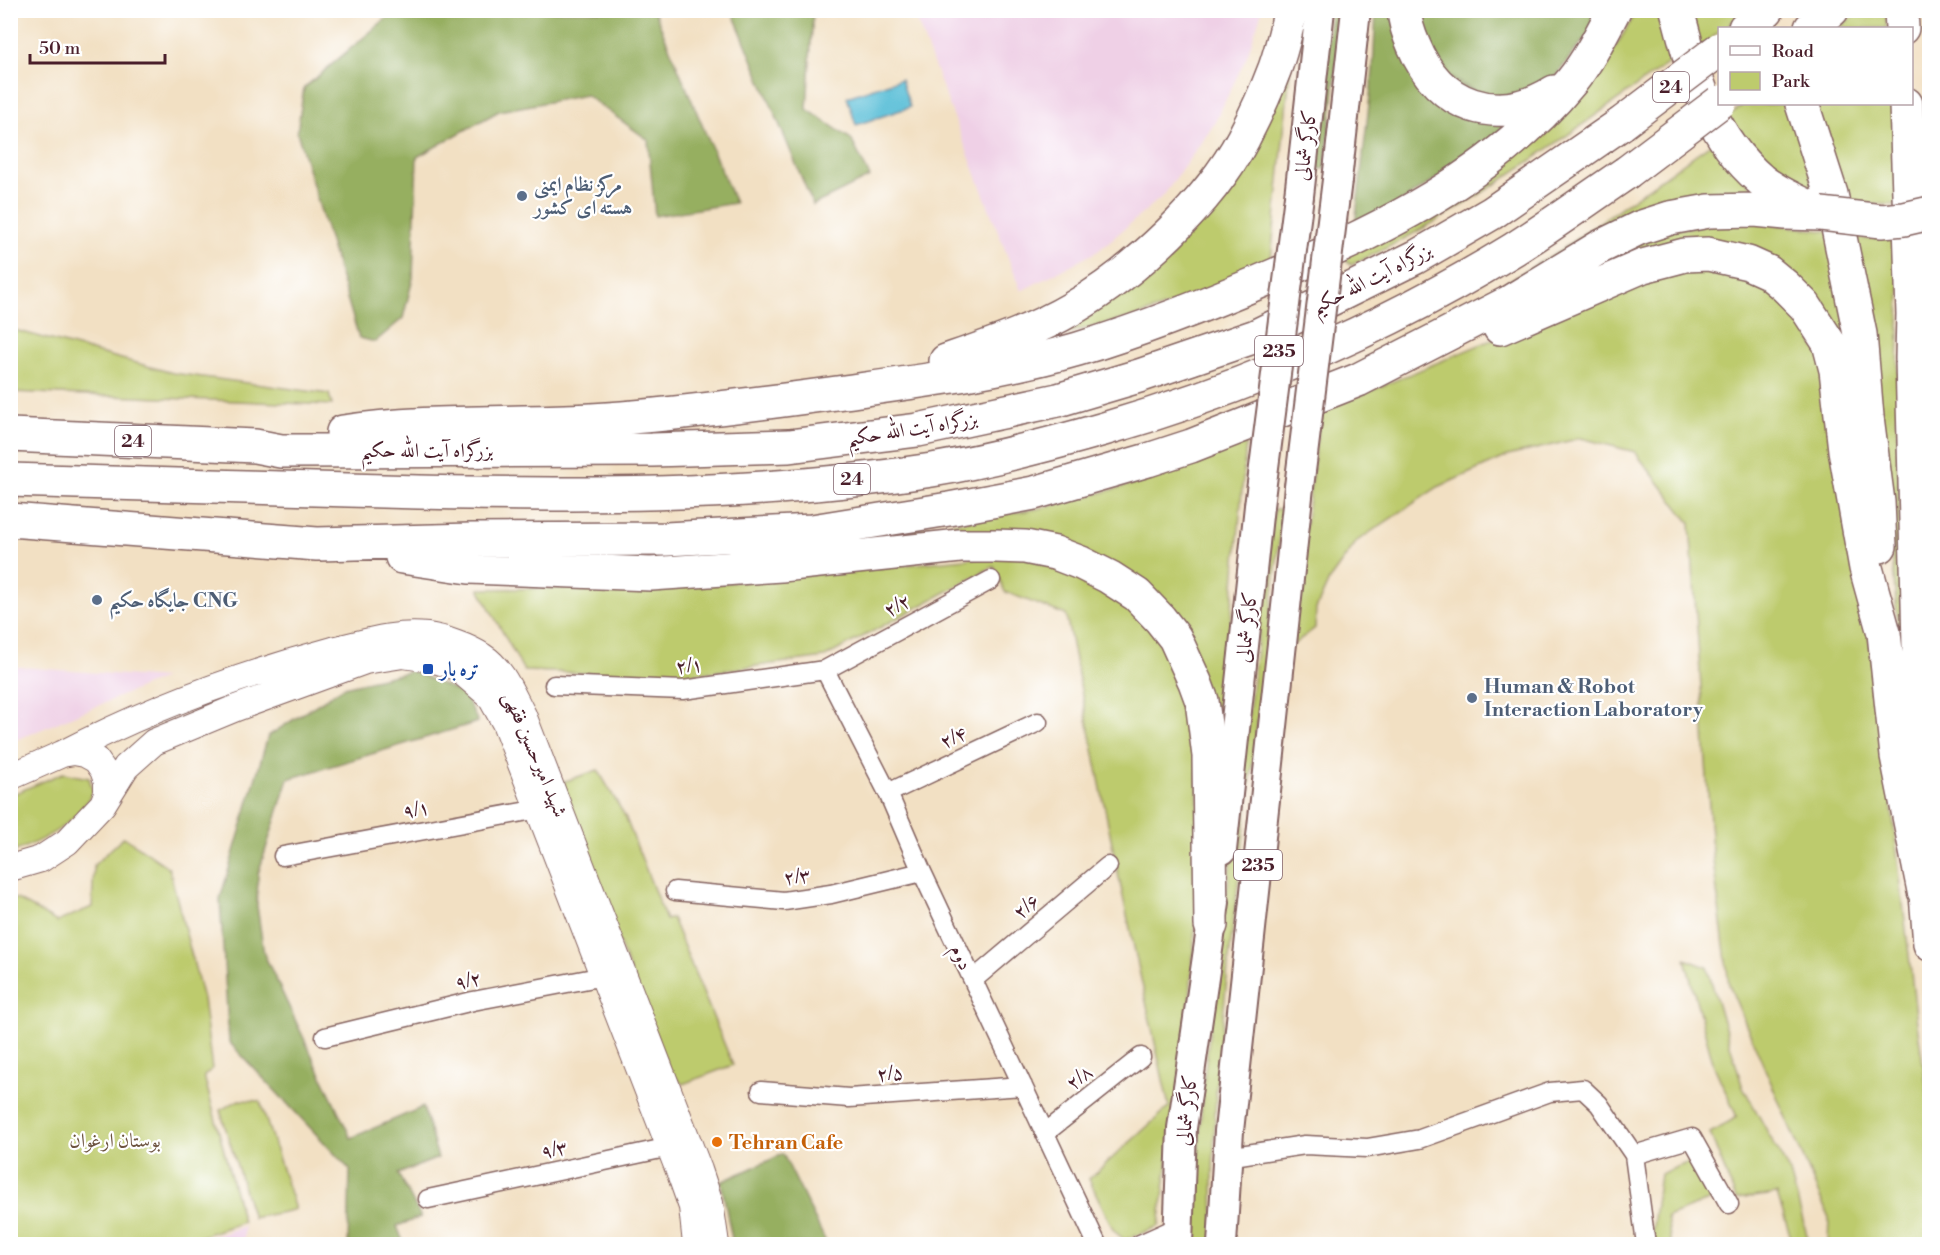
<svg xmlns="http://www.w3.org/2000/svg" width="1940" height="1255" font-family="'Libre Bodoni',Amiri,serif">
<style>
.built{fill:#efd0e6}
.green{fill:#bdcb6d;stroke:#84754c;stroke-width:1.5}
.forest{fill:#96af60;stroke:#706746;stroke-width:1.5}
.water{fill:#59bed7;stroke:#526e81;stroke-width:1.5}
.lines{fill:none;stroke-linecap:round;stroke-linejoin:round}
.street-casing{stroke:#856360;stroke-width:21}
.secondary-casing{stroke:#856360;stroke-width:28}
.primary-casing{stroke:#856360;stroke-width:32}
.highway-casing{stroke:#856360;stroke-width:36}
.street{stroke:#fff;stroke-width:18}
.secondary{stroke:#fff;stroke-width:26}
.primary{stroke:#fff;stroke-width:28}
.highway{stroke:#fff;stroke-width:33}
.primary-bridge-casing{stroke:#856360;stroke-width:32;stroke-linecap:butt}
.highway-bridge-casing{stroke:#856360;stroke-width:36;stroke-linecap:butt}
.primary-bridge{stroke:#fff;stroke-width:28}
.highway-bridge{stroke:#fff;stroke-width:33}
.service-dot{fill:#5c6f8a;stroke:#fff;stroke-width:2}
.transit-dot{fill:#1a4fb4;stroke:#fff;stroke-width:2}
.food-dot{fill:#e8710a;stroke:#fff;stroke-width:2}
.labels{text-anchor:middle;stroke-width:4.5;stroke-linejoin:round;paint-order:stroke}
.shield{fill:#fff;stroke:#80626b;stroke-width:1.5}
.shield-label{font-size:18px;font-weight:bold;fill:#4a1f2b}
.street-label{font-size:20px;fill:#4a1f2b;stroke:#fff}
.service-label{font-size:20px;font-weight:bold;fill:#4e5e75;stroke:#fff;text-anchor:start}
.transit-label{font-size:20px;font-weight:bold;fill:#164399;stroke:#fff;text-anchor:start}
.park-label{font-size:20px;fill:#6c533f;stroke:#fff}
.food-label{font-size:20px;font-weight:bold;fill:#c56008;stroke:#fff;text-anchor:start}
</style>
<rect width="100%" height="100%" fill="#fff"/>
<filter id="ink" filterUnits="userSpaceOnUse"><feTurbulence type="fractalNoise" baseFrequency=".0167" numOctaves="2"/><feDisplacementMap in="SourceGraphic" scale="12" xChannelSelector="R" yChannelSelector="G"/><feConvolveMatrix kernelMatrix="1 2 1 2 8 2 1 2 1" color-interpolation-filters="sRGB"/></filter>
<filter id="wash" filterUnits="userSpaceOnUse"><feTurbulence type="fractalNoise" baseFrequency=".008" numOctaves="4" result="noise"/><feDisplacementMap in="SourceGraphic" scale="24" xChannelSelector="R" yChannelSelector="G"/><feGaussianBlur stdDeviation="1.35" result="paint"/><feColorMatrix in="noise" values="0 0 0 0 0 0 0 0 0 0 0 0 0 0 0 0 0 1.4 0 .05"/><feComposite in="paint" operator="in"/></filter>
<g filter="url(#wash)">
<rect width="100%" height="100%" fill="#f2e0c3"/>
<path class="built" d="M913,11H1262L1247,56L1214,124L1164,195L1098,251L1021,291Z
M11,667H21L164,678L11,742Z
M244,1226V1244H191Z"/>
<path class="green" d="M1637,11H1668L1676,58C1571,132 1468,212 1351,265L1341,256L1567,110L1604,66Z
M1691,11H1746L1724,28H1720L1719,32L1696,51Z
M1860,11H1885L1887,28H1838Z
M1290,71L1270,269L1138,316L1029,342L1092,306Z
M1744,104H1794L1822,199L1791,184L1754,154L1726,118Z
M1811,104H1893L1899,205L1843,203Z
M1712,143L1763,199L1708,201L1433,326L1559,251Z
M1740,220L1832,232L1846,300L1843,371L1737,251L1469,334L1646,234Z
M1851,237L1866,239L1901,237L1897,424L1907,735L1893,567Z
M1721,262L1790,298L1832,380L1885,749L1917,1024L1929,1103V1244H1828L1829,1218L1729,985L1712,852L1690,523L1635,452L1581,438L1508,456L1438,487L1357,541L1329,580L1316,609L1315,628L1290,647L1320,412L1572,306L1626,280Z
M11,329L173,373L329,394L332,405L11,392Z
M1246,443L1224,702L1213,707L1176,615L976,532L875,537L1047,507L1145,481Z
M1274,509H1283L1228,967L1216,1090L1213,1175L1214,1244H1193L1203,1086Z
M1015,554L1085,578L1131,605L1166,639L1196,706L1199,873L1190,998L1159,1226L1125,1240L1114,1231L1089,1179L1169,1107L1120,883L1066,615L1005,592L994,566L825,657L680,676L524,671L479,589L684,587Z
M598,770L625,816L666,920L672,918L733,1065L683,1084L671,1075L557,784Z
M63,773L89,778L93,791C76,825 45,839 11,853V795Z
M124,837L169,868L203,999L212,1069L204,1076L243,1222L179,1244H11V899H17L57,922L92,907L94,865Z
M1685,959L1707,967L1742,1085L1790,1173L1807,1235V1244H1793L1777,1194L1736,1199L1710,1133L1737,1117L1714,1066Z
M239,1100L260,1101L295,1209C280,1214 268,1214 253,1218L220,1110Z
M1694,1160L1711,1200L1667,1217L1671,1244H1654L1652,1234L1660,1174Z"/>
<path class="forest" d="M395,11H654L735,203L655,216L648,140L586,95L499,111L417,157L413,278L403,318L375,342L359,338L297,132L304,88Z
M732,11H813L807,109L851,139L870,177L813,205Z
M1331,11H1343L1325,169L1313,168Z
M1376,11H1397L1411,57L1516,113L1486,146L1354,233L1373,70Z
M1417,11H1606L1551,82L1489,102L1437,76Z
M412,671L464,694L478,722L288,779L258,874L257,906L264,954L351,1138L423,1107L438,1158L398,1174L421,1217L397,1226L404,1244H348L350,1170L229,1042L220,899L268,736L344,687Z
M783,1154L827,1244H733L721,1182Z"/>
<path class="water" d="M901,79L910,107L856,125L847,97Z"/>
</g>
<g filter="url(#ink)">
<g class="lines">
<g class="street-casing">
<path id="street" d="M825,670L888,793L922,872L1097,1244
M554,685L683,690L825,670L991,580
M888,793L1038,722
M283,856L539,809L549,805
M675,891L784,901L831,894L922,872
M973,980L1108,866
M325,1037L473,1001L604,976L613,973
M761,1091L849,1098L1023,1086
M1045,1133L1141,1057
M1634,1155L1692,1138L1729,1204
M1227,1157L1305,1145L1367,1148L1420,1139L1550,1092L1583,1089L1599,1104L1634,1155L1646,1244
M428,1199L670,1147L681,1143
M1140,1244L1178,1227"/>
</g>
<g class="secondary-casing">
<path id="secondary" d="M62,754C148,709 240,675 333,650C363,643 396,632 427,636C443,638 469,647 482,656C503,669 512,695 523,715L699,1170L710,1203L716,1244
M10,777L62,754L74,752L85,754L96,760L103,770L107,781V793L103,804L67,842L41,859L10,868
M103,804L126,767L154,742L236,708L365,661L403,655L432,659L456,667L490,696L505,723L681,1176L692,1207L696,1244"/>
</g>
<g class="primary-casing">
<path id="primary" d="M1337,180L1356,10
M1299,196L1320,10
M1222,850L1259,506
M1178,1244L1182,1128L1215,902
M1222,1244L1229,1131L1299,487"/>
</g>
<g class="highway-casing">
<path id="highway" d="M1404,10C1405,23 1409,35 1414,46C1439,107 1497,127 1554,92
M1677,10C1695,77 1707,133 1761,180C1777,193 1796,200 1813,209
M1901,10L1902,28
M1745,28L1767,10
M1811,28L1832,10
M1802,104L1831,194L1860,334L1867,417L1878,502L1880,546
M1906,104L1913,314L1912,358L1923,809
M1500,328L1643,266L1685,255L1708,254L1748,263L1768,272L1785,286L1805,306L1829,343L1836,370L1845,450L1856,512L1866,568L1884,633L1897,756L1924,891
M946,361C989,346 1034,331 1073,308C1135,272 1209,203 1243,139C1255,116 1266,92 1275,68C1282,49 1286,29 1291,10
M343,432C435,418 529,426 622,418C696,412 771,402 844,392C923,381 1002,371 1078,349C1154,326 1228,296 1301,264C1400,221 1501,167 1571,82C1588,61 1601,35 1614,10
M10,435L255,446L281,451L652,450L789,446L918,430L1058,400L1139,376L1256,336L1416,257L1492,213L1621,124
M10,480C135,484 259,488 383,491C566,496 750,498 932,470C990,460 1048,445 1104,429C1248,387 1386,328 1514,249C1552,225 1589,198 1626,173
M10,520L317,544L472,540L666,539L812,531L949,509L1034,493L1148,460L1191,446L1358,380L1508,303L1600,247L1639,228L1670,218L1709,211L1755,210L1786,213L1821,214
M402,557L469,567L651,574L781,565L960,546H995L1025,547L1055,553L1081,563L1109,577L1137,595L1160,619L1175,638L1195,682L1202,701L1209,756L1211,925
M1924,870L1930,944"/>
</g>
<use href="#street" class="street"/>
<use href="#secondary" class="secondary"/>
<use href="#primary" class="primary"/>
<use href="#highway" class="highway"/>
<g class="primary-bridge-casing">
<path id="primary-bridge" d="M1299,487L1337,180
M1259,506L1299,196"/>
</g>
<g class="highway-bridge-casing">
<path id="highway-bridge" d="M1621,124L1720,49
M1626,173L1720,102
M1821,214L1882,221L1904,219L1930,213"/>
</g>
<use href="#primary-bridge" class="primary-bridge"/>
<use href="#highway-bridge" class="highway-bridge"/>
</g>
</g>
<g class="service-dot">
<circle cx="522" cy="196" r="6"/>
<circle cx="97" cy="600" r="6"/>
<circle cx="1472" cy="698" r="6"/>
</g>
<rect class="transit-dot" x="422" y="663" width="12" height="12" rx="3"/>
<circle class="food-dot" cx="717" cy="1142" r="6"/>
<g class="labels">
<g class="shield">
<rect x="1653" y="72" width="36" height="30" rx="4.5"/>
<rect x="1255" y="336" width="48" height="30" rx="4.5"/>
<rect x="115" y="426" width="36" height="30" rx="4.5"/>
<rect x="834" y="464" width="36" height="30" rx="4.5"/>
<rect x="1234" y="850" width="48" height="30" rx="4.5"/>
</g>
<g class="shield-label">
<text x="1671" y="93">24</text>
<text x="1279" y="357">235</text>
<text x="133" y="447">24</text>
<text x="852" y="485">24</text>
<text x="1258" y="871">235</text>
</g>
<g class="street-label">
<text transform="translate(1305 145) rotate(-83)" y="7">کارگر شمالی</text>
<text transform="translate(1371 278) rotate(-27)" y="7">بزرگراه آیت الله حکیم</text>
<text transform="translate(912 428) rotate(-9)" y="7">بزرگراه آیت الله حکیم</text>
<text x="427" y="457">بزرگراه آیت الله حکیم</text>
<text transform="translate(897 605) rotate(-28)" y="7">۲/۲</text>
<text transform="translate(1246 627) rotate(-84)" y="7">کارگر شمالی</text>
<text transform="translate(689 665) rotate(-5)" y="7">۲/۱</text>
<text transform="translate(953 737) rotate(-25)" y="7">۲/۴</text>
<text transform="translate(536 754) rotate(67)" y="7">شهید امیرحسین فقهی</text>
<text transform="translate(416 809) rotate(-10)" y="7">۹/۱</text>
<text transform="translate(797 876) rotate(-7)" y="7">۲/۳</text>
<text transform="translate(1026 906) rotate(-40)" y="7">۲/۶</text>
<text transform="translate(962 957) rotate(65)" y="7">دوم</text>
<text transform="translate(468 980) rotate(-12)" y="7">۹/۲</text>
<text transform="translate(890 1073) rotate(-4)" y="7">۲/۵</text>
<text transform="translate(1079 1077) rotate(-38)" y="7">۲/۸</text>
<text transform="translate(1186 1110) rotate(-84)" y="7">کارگر شمالی</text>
<text transform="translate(554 1149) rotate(-12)" y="7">۹/۳</text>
</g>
<g class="service-label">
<text x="534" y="191">مرکز نظام ایمنی<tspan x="534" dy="23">هسته ای کشور</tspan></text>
<text x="109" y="607">جایگاه حکیم CNG</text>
<text x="1484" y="693">Human &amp; Robot<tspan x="1484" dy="23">Interaction Laboratory</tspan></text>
</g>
<g class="transit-label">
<text x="440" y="676">تره بار</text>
</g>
<g class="park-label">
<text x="115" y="1147">بوستان ارغوان</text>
</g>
<g class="food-label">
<text x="729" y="1149">Tehran Cafe</text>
</g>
</g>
<rect width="1940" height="1255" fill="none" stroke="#fff" stroke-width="36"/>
<rect x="1718" y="27" width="195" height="78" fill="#ffffff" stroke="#b7a5aa" stroke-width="1.5"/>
<rect x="1730" y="46" width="30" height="9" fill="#ffffff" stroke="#b7a5aa" stroke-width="1.5"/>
<text x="1772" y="57" font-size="18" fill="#4a1f2b">Road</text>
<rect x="1730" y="72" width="30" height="18" fill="#bdcb6d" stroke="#b7a5aa" stroke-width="1.5"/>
<text x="1772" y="87" font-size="18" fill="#4a1f2b">Park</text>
<path d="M30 54v9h135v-9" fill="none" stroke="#4a1f2b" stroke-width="3"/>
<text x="39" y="54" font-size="18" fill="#4a1f2b" stroke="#ffffff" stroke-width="4.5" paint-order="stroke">50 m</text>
</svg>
